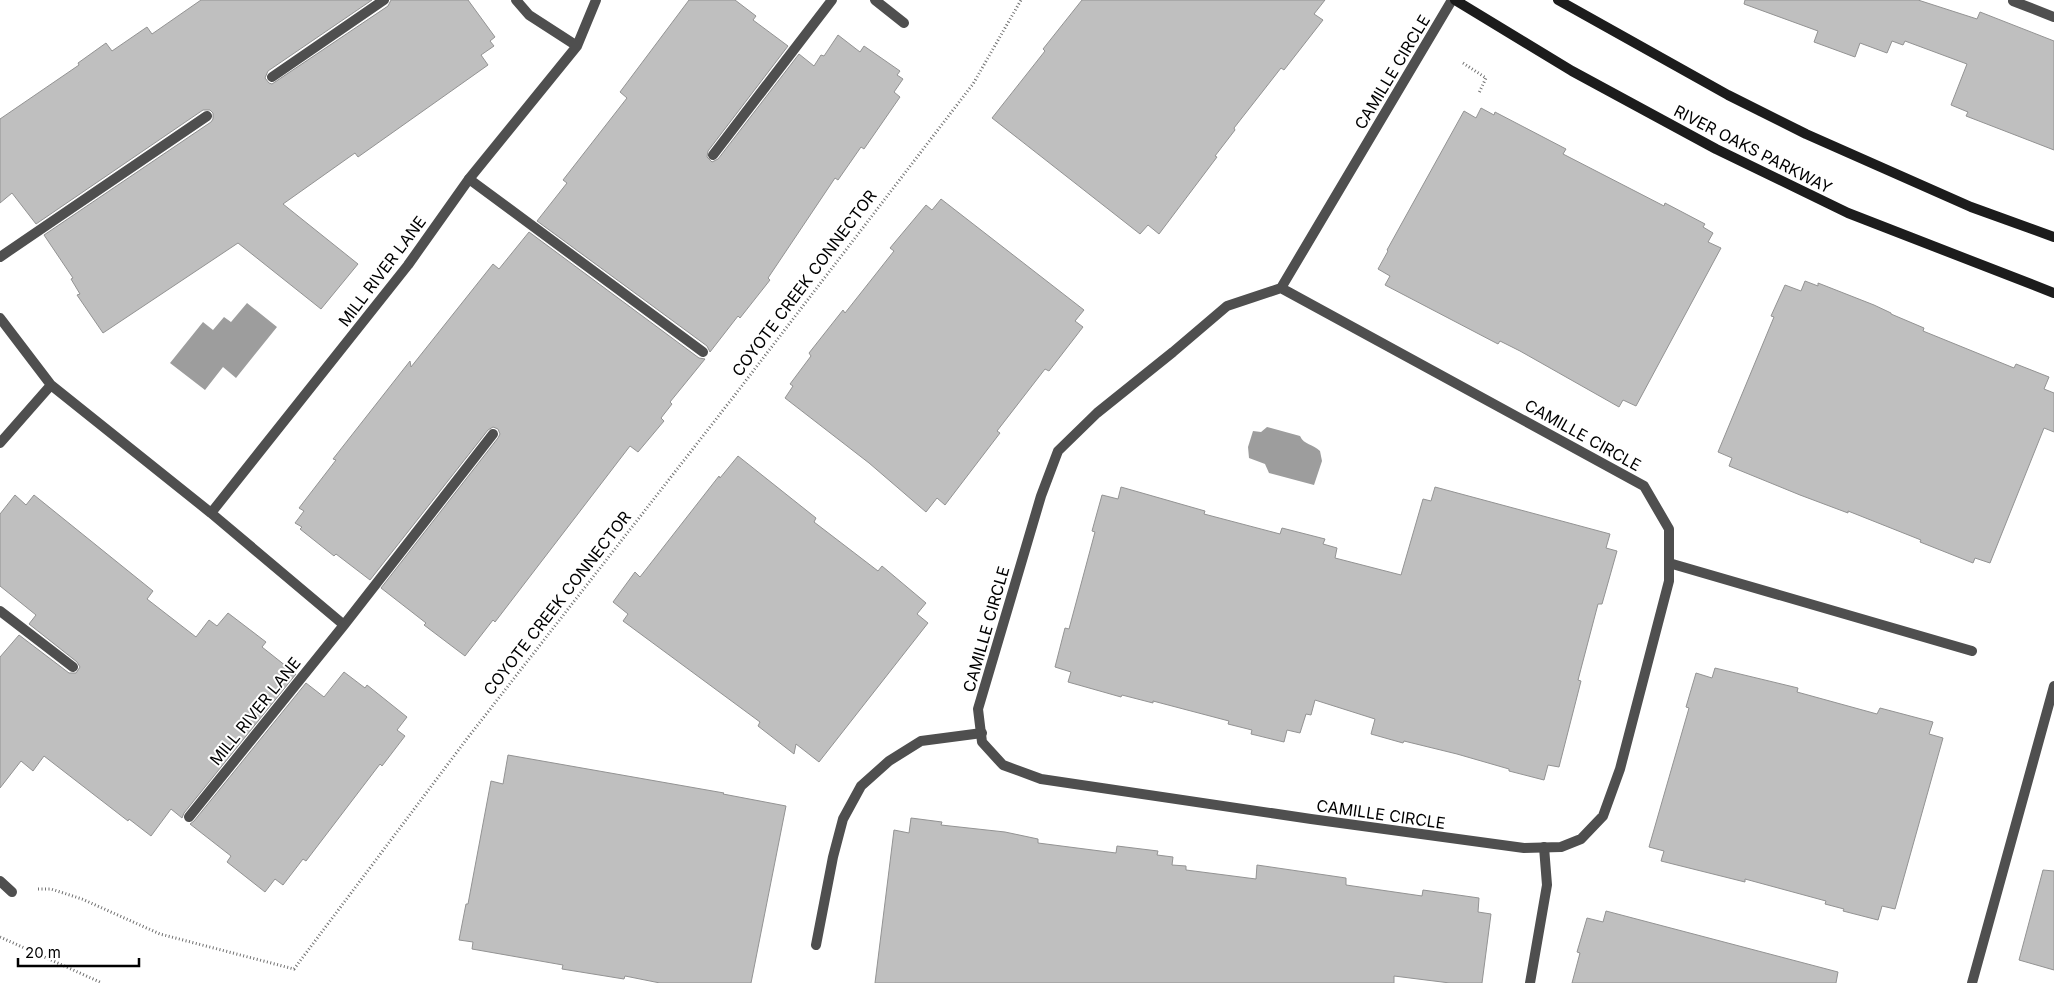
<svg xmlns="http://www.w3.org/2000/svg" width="2054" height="983" font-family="Inter,sans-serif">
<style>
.water{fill:#9d9d9d}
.building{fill:#bfbfbf;stroke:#939393}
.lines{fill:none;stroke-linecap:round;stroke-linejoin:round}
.path{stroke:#717171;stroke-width:3;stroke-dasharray:1 2.5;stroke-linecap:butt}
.lane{stroke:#4f4f4f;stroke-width:10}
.street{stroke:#4f4f4f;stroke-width:10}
.secondary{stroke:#1c1c1c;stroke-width:10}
.labels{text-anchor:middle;stroke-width:4;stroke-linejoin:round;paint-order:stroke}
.street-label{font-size:16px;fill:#000;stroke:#fff}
</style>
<rect width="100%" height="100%" fill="#fff"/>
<path class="water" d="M247,303L277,327L236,378L223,367L205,390L170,363L203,322L213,330L224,317L231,322Z
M1267,427L1300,436C1304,445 1313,444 1320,451L1322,461L1314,485L1269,473L1265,464L1249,458L1248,447L1253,431L1261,432Z"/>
<path class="building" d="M201,0H372L268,71L265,78L269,83L272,84L388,6L391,0H468L495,37L490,41L494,46L481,55L488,65L358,157L355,153L283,204L358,264L321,309L238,243L103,333L77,295L80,294L71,279L73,278L44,235L211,122L213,119V113L210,110H203L36,224L12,193L0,203V119L79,65L78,63L106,43L112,51L147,27L152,34Z
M689,0H735L756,16L753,20L788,46L708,151L707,157L712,162L718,159L799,54L814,66L821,55L824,56L838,35L860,52L864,46L900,71L897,75L903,79L894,92L900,97L864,149L861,147L838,180L835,178L768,278L770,280L740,318L738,316L710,352L707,346L537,221L567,183L563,180L627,98L620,92Z
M1082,0H1325L1314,14L1323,20L1284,70L1281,68L1234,128L1235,130L1215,156L1217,157L1159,234L1148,225L1140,234L992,118L1045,51L1043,49Z
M1745,0H1918L1977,19L1980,12L2054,41V150L1966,116L1968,112L1951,105L1967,64L1905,41L1903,45L1892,41L1887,53L1860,43L1855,57L1814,42L1818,31L1744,4Z
M1481,108L1494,115L1495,112L1566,149L1563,154L1664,206L1665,203L1705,224L1703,227L1713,233L1708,242L1721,248L1636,406L1623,400L1619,407L1520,351L1500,341L1498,344L1385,285L1390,276L1378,269L1388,251L1387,250L1464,111L1476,118Z
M941,199L1084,310L1075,321L1083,327L1049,371L1045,369L997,431L1000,433L945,505L937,498L926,512L869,463L785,398L793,386L790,384L811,356L809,353L843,310L845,313L894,251L890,248L926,205L932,210Z
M529,232L699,358L705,359L670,402L672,404L661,418L664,421L638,452L630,446L495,622L493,620L465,656L424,625L426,623L381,588L498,438L500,434L498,429L493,427L488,430L370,580L336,554L334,556L300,529L302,527L295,523L304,511L299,508L336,460L333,459L410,361L411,367L493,264L499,269Z
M1805,281L1818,286V283L1874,305L1891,313V314L1924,328L1923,331L2014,368L2016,364L2049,377L2044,389L2054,393V432L2044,428L1990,563L1975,558L1973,563L1920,542L1921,540L1848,511V513L1800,495L1729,466L1732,458L1718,452L1774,317L1771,316L1785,285L1801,291Z
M738,456L816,518L814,522L878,571L882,566L926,603L917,614L928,623L819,762L796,744L794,754L758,726L760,722L623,621L628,614L613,602L635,572L640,577L719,476L720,478Z
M1121,487L1205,511L1204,514L1280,534L1282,528L1325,539L1323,544L1337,548L1335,558L1401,575L1423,499L1431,501L1435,487L1610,534L1606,548L1617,551L1602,604H1598L1578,680L1581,681L1559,767L1548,765L1544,780L1509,771V769L1457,754L1404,741L1403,743L1371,734L1375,719L1315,700L1311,715L1306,714L1300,733L1287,730L1284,742L1251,734L1252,730L1228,724L1229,721L1153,701V703L1122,695L1121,697L1068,682L1071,672L1055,667L1065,628L1069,629L1095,532L1092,531L1102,495L1118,499Z
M15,495L26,505L34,495L153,591L147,599L196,637L209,620L217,626L228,613L266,642L262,647L296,674L184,813L182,818L171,809L151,836L129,819L128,821L44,756L33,771L21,761L0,788V657L19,635L69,673H76L80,667L77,662L29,624L36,615L0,586V514Z
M1715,668L1798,688L1797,692L1877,714L1880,708L1933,722L1929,734L1943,738L1895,909L1882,906L1878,920L1843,911L1844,909L1825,904L1826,901L1745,879V882L1661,861L1664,851L1649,847L1689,708L1686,707L1696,673L1712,678Z
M344,672L365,688L367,685L407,717L397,730L405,736L382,766L380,764L306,861L303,859L283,885L275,879L265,892L227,862L231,856L190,824L194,821L306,683L324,697Z
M508,755L724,793L723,794L786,806L751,983H660L625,976L624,979L562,969L563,965L472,949L473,942L459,940L466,904H468L491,781L503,784Z
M911,818L942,822L941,825L1005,832L1038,839V843L1116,853L1117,846L1158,851L1157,855L1173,857L1172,865L1186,866V870L1256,879L1257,865L1346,878V885L1422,896L1423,890L1479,898L1478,912L1491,914L1482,983H1450L1394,976V983H875L894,830L909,833Z
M2043,870L2054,871V970L2019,960Z
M1606,911L1838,972L1836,983H1572L1580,953L1577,952L1587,918L1603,922Z"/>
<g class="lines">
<path class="path" d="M1463,63L1486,78L1479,93
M38,889H51L82,899L160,934L294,969L466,740L731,400L973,84L1021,0
M0,937L102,983"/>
<path class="lane" d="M875,0L904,23
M2013,1L2054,17
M713,155L832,0
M469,179L703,352
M1669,563L1972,651
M0,881L12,892
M816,945L833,857L843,819L861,786L889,761L921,741L982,733
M1530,983L1547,885L1544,847
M1972,983L2054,686"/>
<path class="street" d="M516,0L529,15L577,46
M272,77L384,0
M0,257L207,116
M1281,288L1644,486L1669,529V581L1620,769L1603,816L1581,839L1561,847L1524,848L1311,819L1041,779L1003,765L982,742L978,709L1041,496L1058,451L1097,413L1173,352L1227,306Z
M1281,288L1452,0
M0,318L51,385L211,513L344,625
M0,443L51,385
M211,513L408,265L469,179L577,46L596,0
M0,611L73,667
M189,817L344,625L493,434"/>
<path class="secondary" d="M1455,0L1572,71L1716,149L1848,213L2054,293
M1558,0L1728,95L1806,134L1971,207L2054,237"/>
</g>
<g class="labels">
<g class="street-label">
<text transform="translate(1392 72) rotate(-59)" y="6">CAMILLE CIRCLE</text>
<text transform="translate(1753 149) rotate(27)" y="6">RIVER OAKS PARKWAY</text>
<text transform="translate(382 271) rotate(-53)" y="6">MILL RIVER LANE</text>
<text transform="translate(804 283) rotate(-53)" y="6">COYOTE CREEK CONNECTOR</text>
<text transform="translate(1583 435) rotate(29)" y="6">CAMILLE CIRCLE</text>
<text transform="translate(557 603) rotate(-52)" y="6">COYOTE CREEK CONNECTOR</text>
<text transform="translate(986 629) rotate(-74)" y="6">CAMILLE CIRCLE</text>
<text transform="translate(255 711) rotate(-51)" y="6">MILL RIVER LANE</text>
<text transform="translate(1381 814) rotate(8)" y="6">CAMILLE CIRCLE</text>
</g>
</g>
<path d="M18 958v8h121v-8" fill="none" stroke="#000000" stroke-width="2.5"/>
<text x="25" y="958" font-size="15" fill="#000000" stroke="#ffffff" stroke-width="4" paint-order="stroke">20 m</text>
</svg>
